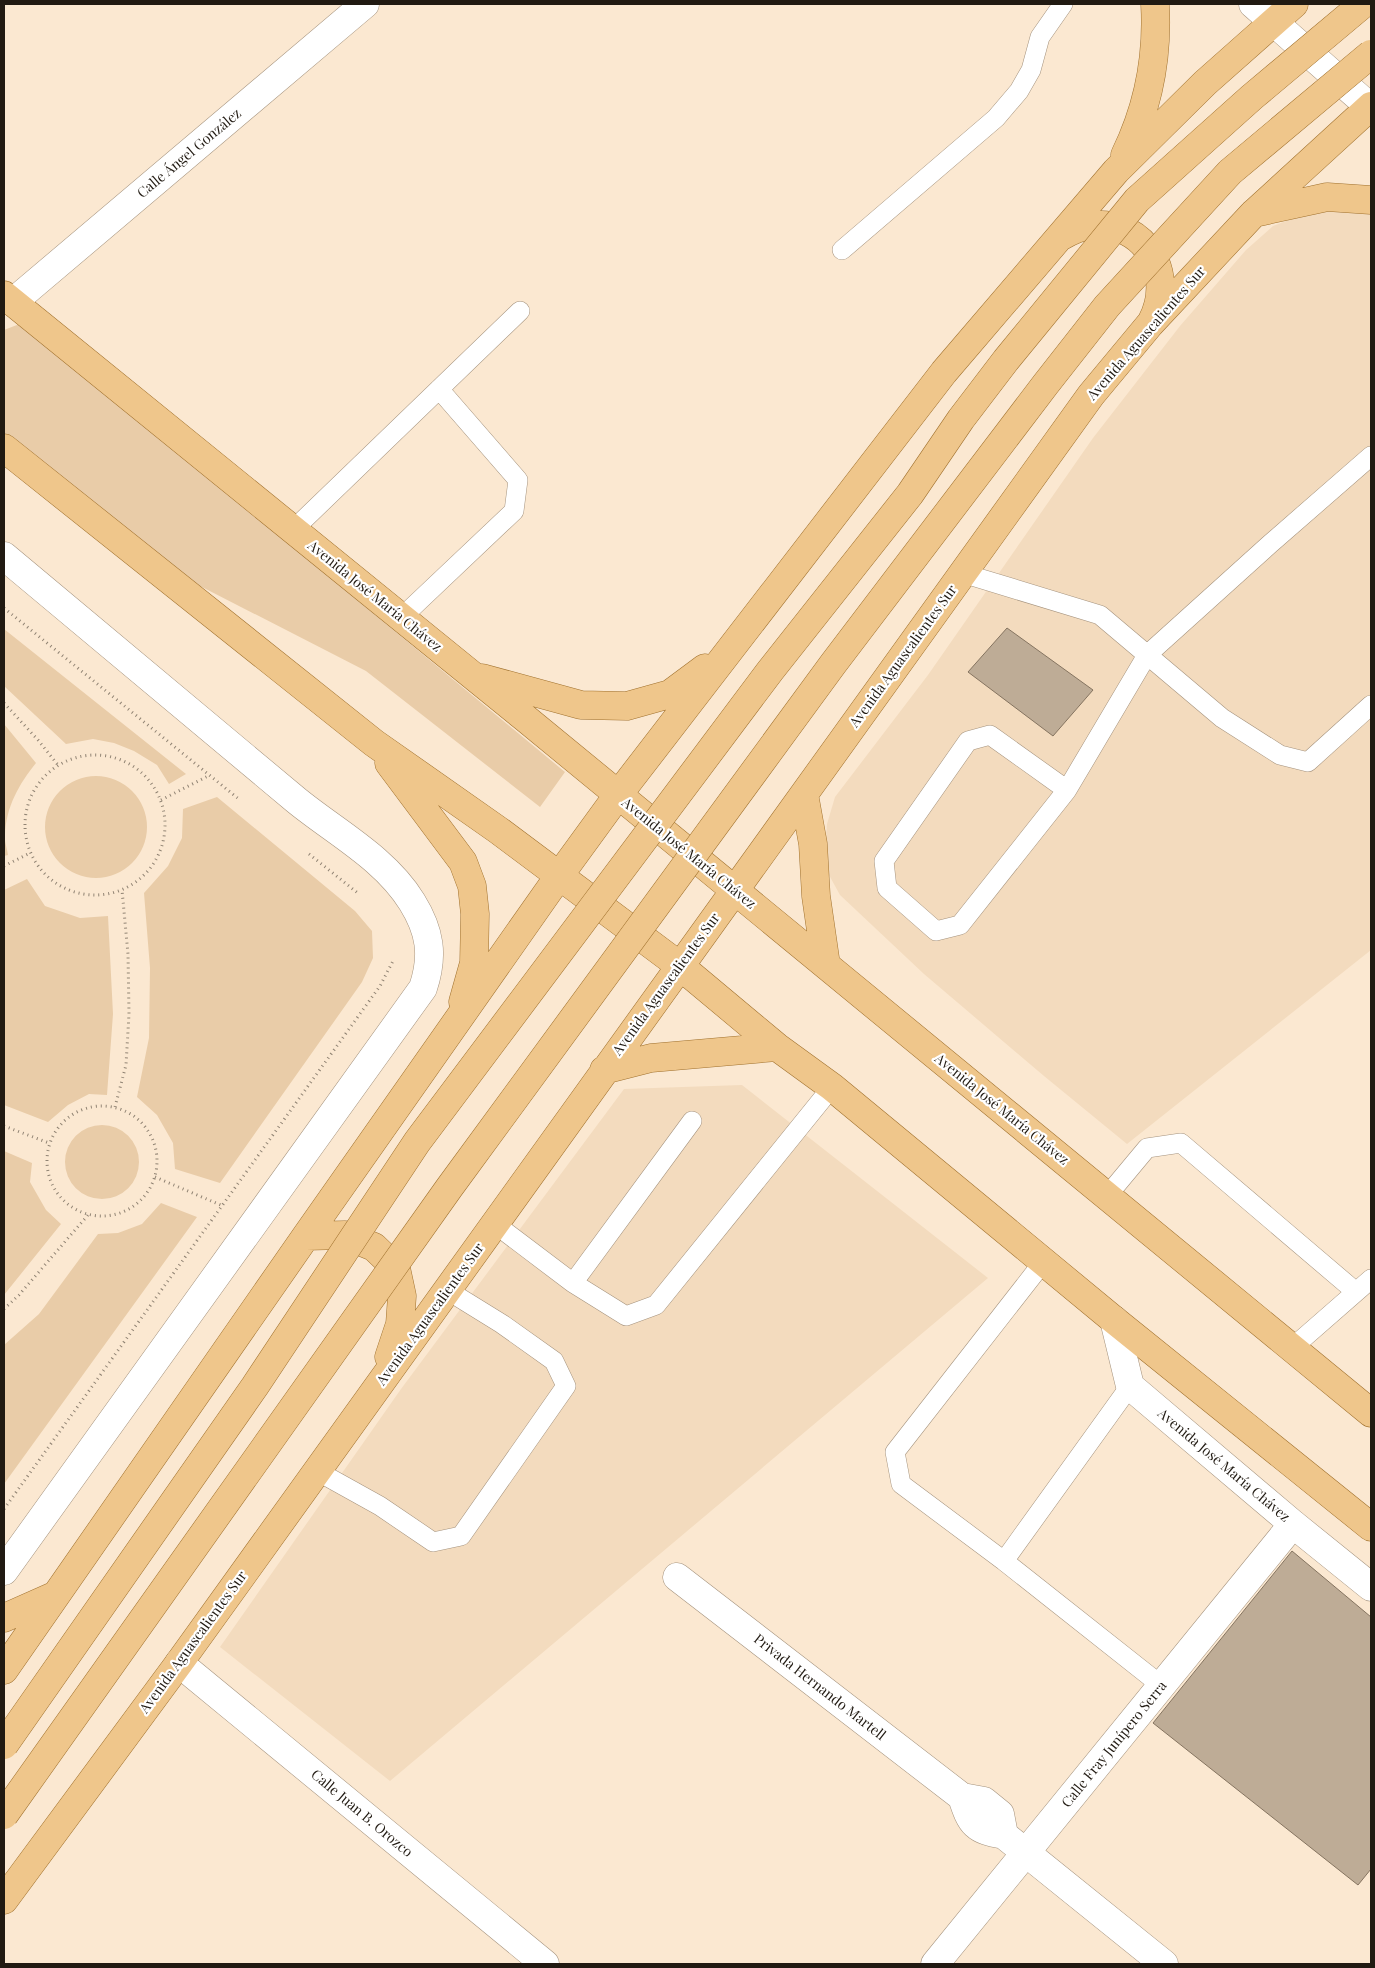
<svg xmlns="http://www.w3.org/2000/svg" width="1375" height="1968" font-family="'Playfair Display',serif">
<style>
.built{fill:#f3dbbe}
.green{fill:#e9cca8}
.building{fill:#beac96;stroke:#857460}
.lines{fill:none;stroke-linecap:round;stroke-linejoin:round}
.service-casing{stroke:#a5937e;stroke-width:20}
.minor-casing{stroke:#a5937e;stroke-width:29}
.tertiary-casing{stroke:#a5937e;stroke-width:29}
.secondary-casing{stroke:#a5937e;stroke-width:29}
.primary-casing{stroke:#a0712e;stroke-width:29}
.path{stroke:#908373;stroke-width:3;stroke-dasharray:1 4;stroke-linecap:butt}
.service{stroke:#fff;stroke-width:19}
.minor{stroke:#fff;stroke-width:28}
.tertiary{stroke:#fff;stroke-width:28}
.secondary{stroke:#fff;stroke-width:28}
.primary{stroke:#efc68b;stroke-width:28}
.primary-bridge-casing{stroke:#a0712e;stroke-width:29;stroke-linecap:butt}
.primary-bridge{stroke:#efc68b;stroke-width:28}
.labels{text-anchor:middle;stroke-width:4.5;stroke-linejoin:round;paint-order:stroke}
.street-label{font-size:14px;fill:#211a12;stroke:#fff}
</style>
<rect width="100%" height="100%" fill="#fbe8d1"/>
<path class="built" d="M1371,208V950L1127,1144L1044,1076L924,974L840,895L829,875L825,850L827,824L835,797L928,675L1093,438L1180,326L1246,250L1273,226L1307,213L1337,209Z
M742,1085L988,1278L390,1781L220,1647L401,1389L624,1089Z"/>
<path class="green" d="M22,323L565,772L540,807L366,671L165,568L4,440V330Z
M4,629L186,774L169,784L157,765L134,751L114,743L93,739L66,744L4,686Z
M4,724L36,763C19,784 6,807 5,835C4,841 7,848 8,855L4,856Z
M45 827a51 51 0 1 1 102 0a51 51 0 1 1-102 0Z
M217,797L355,911L372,931L373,958L362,982L220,1183L175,1169L173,1143L157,1115L137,1097L149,1038L150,968L144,893L168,866L182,838L183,809Z
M27,879L45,906L80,918L108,916L113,1014L107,1095L89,1094L68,1105L48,1122L4,1105V890Z
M65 1162a37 37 0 1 1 74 0a37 37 0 1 1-74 0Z
M4,1151L32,1163L30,1182L46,1210L61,1224L4,1295Z
M161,1203L197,1217L4,1484V1345L39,1314L98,1234L118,1233L142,1224Z"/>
<path class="building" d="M1007,628L1093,690L1053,736L968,672Z
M1292,1551L1371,1617V1869L1358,1885L1153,1723Z"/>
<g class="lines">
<g class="service-casing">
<path id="service" d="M842,250L996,118L1019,91L1031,70L1040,37L1063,4
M293,530L520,311
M962,573L1100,615L1222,718L1280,755L1308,762L1371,705
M401,618L514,511L518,480L439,389
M1067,790L990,735L968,741L884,861L887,888L936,931L960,925L1067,790L1147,655L1270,544L1371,456
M1107,1196L1147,1148L1181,1143L1356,1292
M495,1224L573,1283L692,1121
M573,1283L626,1316L656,1305L832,1087
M1292,1348L1371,1279
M1130,1386L1004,1561L1162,1686
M317,1471L380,1506L433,1542L461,1536L566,1386L554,1361L502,1324L447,1290
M1004,1561L901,1484L895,1452L1044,1261"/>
</g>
<g class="minor-casing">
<path id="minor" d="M13,302L365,4
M1114,1320L1130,1386L1293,1524L1371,1587
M677,1577L962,1797L984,1801L1000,1814L1004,1835
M179,1663L545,1964
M962,1797C971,1825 975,1830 1004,1835L1164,1964
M935,1964L1293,1524"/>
</g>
<g class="tertiary-casing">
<path id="tertiary" d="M4,556C101,637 198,719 296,800C335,832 385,858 412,902C430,931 434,955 423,988L4,1571"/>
</g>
<g class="secondary-casing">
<path id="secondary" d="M1253,4L1371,108"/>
</g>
<g class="primary-casing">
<path id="primary" d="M1125,155C1148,108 1158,56 1155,4
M1254,213L1327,197L1371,200
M1060,237C1070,231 1081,226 1092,225C1146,221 1176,275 1152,321
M4,295L525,718L1371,1413
M4,448L374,743L498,830L680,966L777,1047L832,1087L1114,1320L1371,1527
M482,678L581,705L627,706L670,694L705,668
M389,763L463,862L472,886L475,914L474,963L463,1002
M804,794L813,844L816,896L826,965
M604,1070L651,1058L777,1047
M306,1236L345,1235L374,1247L396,1268L402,1296L400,1324L389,1357
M4,1618L56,1595
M4,1670L306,1236L559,876L618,795L944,372L1116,171L1205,83L1294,4
M4,1900L179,1663L1091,395L1150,324L1253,214L1371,106"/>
</g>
<path class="path" d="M4,608L240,800
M4,703L38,740L58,765
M25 825a70 70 0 1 1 140 0a70 70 0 1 1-140 0Z
M161,800L210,775
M309,854L359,894
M4,866L30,853
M47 1161a55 55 0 1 1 110 0a55 55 0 1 1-110 0Z
M115,1107L126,1065L129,1014L128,954L122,890
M4,1126L49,1143
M155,1177L223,1206
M4,1309L19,1295L88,1215
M4,1509L380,986L394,959"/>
<use href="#service" class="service"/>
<use href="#minor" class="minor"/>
<use href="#tertiary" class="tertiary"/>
<use href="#secondary" class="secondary"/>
<use href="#primary" class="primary"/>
<g class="primary-bridge-casing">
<path id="primary-bridge" d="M4,1745L255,1386L417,1142L770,671L910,494L961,419L1006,360L1137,200L1252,97L1363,4
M4,1815L449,1188L833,664L1045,385L1107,306L1230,172L1371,54"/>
</g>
<use href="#primary-bridge" class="primary-bridge"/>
</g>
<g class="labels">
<g class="street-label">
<text transform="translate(189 153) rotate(-40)" y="5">Calle Ángel González</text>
<text transform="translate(1146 333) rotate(-49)" y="5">Avenida Aguascalientes Sur</text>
<text transform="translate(375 596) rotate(39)" y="5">Avenida José María Chávez</text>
<text transform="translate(903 656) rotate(-54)" y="5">Avenida Aguascalientes Sur</text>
<text transform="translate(689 853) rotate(39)" y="5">Avenida José María Chávez</text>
<text transform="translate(666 984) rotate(-54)" y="5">Avenida Aguascalientes Sur</text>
<text transform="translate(1002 1109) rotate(39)" y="5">Avenida José María Chávez</text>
<text transform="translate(430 1314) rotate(-54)" y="5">Avenida Aguascalientes Sur</text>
<text transform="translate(1224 1465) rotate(40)" y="5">Avenida José María Chávez</text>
<text transform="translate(193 1642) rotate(-54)" y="5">Avenida Aguascalientes Sur</text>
<text transform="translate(820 1687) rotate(38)" y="5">Privada Hernando Martell</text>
<text transform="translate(1114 1744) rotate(-51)" y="5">Calle Fray Junípero Serra</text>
<text transform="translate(362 1813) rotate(40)" y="5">Calle Juan B. Orozco</text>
</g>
</g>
<rect width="1375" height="1968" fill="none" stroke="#211a12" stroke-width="10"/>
</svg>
